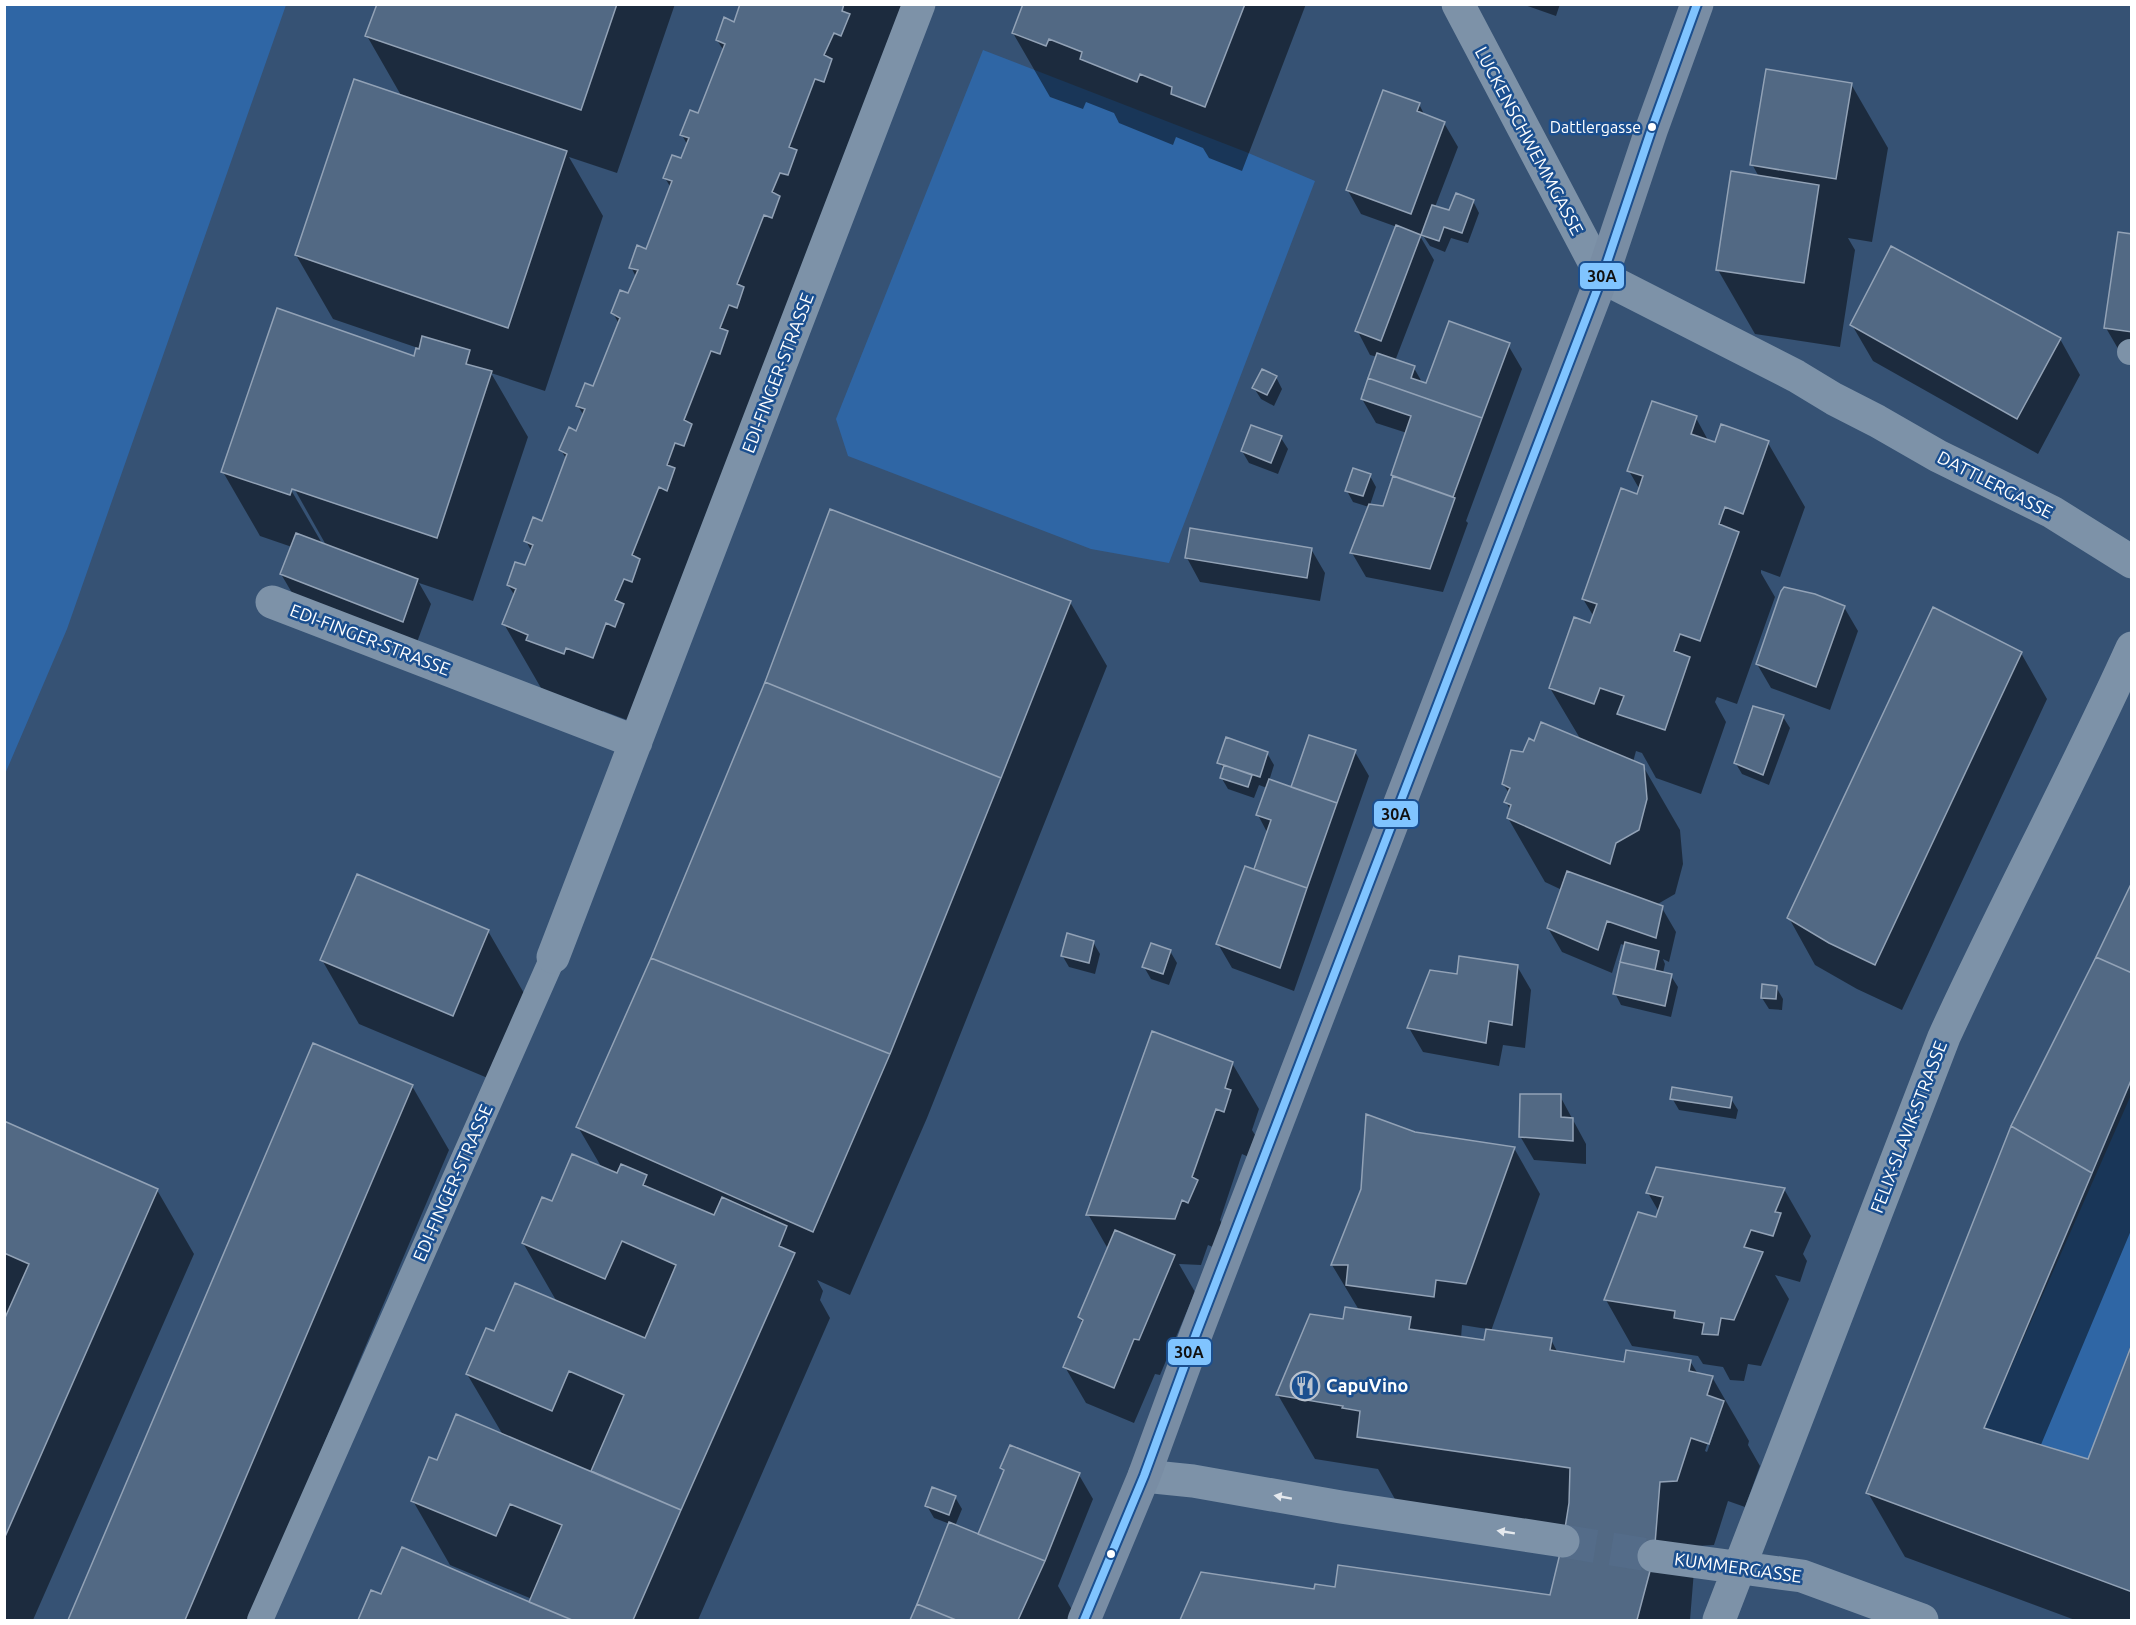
<svg xmlns="http://www.w3.org/2000/svg" width="2136" height="1625" font-family="Ubuntu,sans-serif">
<style>
.green{fill:#2f66a5}
.shadow{fill:#0007;fill-rule:evenodd}
.building{fill:#526984;stroke:#92a2b6;stroke-width:1.5}
.lines{fill:none;stroke-linecap:round;stroke-linejoin:round}
.street-tunnel{stroke:#546c89;stroke-width:33;stroke-dasharray:33 16;stroke-linecap:butt}
.lane{stroke:#7d92a8;stroke-width:26}
.street{stroke:#7d92a8;stroke-width:33}
.secondary{stroke:#798da4;stroke-width:33}
.bus-1-casing{stroke:#1b4f8f;stroke-width:12}
.bus-1{stroke:#80c4ff;stroke-width:8}
.oneway{fill:#e5e9ee}
.bus-dot{fill:#fff;stroke:#1b4f8f;stroke-width:2}
.labels{text-anchor:middle;stroke-width:5;stroke-linejoin:round;paint-order:stroke}
.bus-label{font-size:16px;fill:#fff;stroke:#1b4f8f;text-anchor:end}
.street-label{font-size:18px;fill:#fff;stroke:#1b4f8f}
.poi-label{font-size:18px;font-weight:bold;fill:#fff;stroke:#1b4f8f;text-anchor:start}
.line-badge{stroke:#1b4f8f;stroke-width:2}
.pale-badge-label{font-size:16px;text-anchor:middle;font-weight:bold;fill:#111}
</style>
<rect width="100%" height="100%" fill="#365274"/>
<path class="green" d="M5,4L286,5L67,629L5,774Z
M983,50L1246,152L1315,181L1169,563L1091,549L848,456L836,419Z
M2131,1095V1344L2088,1459L1984,1428Z"/>
<path class="shadow" d="M378,4H675L617,173L569,157L603,216L545,391L491,373L528,437L473,601L419,583L431,604L416,645L295,598L281,574L292,547L260,536L223,472L415,357L418,348L333,319L296,255L402,97L367,36ZM290,481L326,545H323L287,483Z
M740,4H915L630,721L603,711L601,717L541,688L504,624L515,596L508,585L526,567L532,552L526,541L542,523L567,460L561,450L577,433L584,416L578,406L594,388L619,324L613,313L629,295L636,277L631,267L647,251L671,188L665,178L682,160L688,146L682,135L699,115L724,51L717,40L735,24Z
M1024,4H1306L1242,171L1209,158L1203,148L1176,137L1173,145L1119,123L1114,113L1086,102L1083,109L1050,97L1013,33Z
M1522,4H1560L1556,16Z
M1851,84L1888,148L1872,242L1848,238L1855,250L1840,347L1755,334L1718,270L1759,177L1752,164Z
M1419,104L1425,116L1444,123L1458,147L1435,207L1450,212L1473,201L1479,213L1468,243L1451,238L1445,252L1430,246L1424,237L1420,236L1434,260L1395,361L1414,368L1423,384L1427,385L1508,345L1522,369L1466,521L1468,523L1443,592L1366,577L1352,553L1369,507L1353,502L1347,491L1370,476L1376,487L1370,505L1384,507L1407,433L1376,423L1362,399L1378,357L1370,355L1357,330L1397,227L1361,214L1347,189Z
M2132,235V354L2120,352L2106,328Z
M1852,325L2060,339L2080,375L2038,454L1873,361Z
M1276,377L1282,389L1274,406L1261,399L1254,388Z
M1696,418L1709,442L1716,444L1768,443L1805,507L1780,577L1761,570V573L1775,597L1737,704L1717,697L1715,702L1726,722L1701,794L1656,778L1642,753L1636,751L1633,762L1643,766L1680,830L1683,864L1675,894L1656,905L1662,908L1676,932L1669,962L1663,959L1665,964L1663,973L1671,976L1678,987L1671,1017L1621,1005L1615,993L1626,946L1621,944L1612,973L1562,952L1548,928L1562,890L1545,882L1508,818L1511,811L1506,802L1509,793L1503,784L1524,753L1535,743L1581,740L1550,688L1591,625L1594,617L1583,599L1638,496L1640,490L1629,471Z
M1281,438L1288,449L1278,474L1249,463L1242,451Z
M1311,549L1325,573L1320,601L1200,582L1187,558Z
M1070,602L1107,666L927,1118L850,1295L817,1280L823,1291L820,1300L830,1318L698,1620H359L372,1592L382,1596L530,1604L532,1599L450,1565L413,1501L437,1462L503,1435L467,1374L495,1333L557,1302L523,1243L552,1203L602,1168L578,1127Z
M1844,607L1858,631L1830,710L1771,688L1757,664Z
M2021,653L2047,699L1902,1010L1857,989L1815,965L1789,918Z
M1783,717L1790,728L1769,785L1742,774L1735,762Z
M1355,752L1369,776L1294,991L1232,968L1218,944L1255,871L1268,834L1258,815L1267,788L1259,785L1254,798L1228,789L1221,777L1224,770L1219,762L1267,753L1274,765L1269,781L1292,789Z
M2132,885V1228L2040,1447L2089,1461L2132,1348V1620H2075L1905,1557L1868,1493L2097,958Z
M488,931L525,995L490,1079L359,1024L322,960Z
M1093,942L1100,954L1095,974L1069,967L1062,955Z
M1170,951L1177,963L1169,985L1151,979L1144,967Z
M1517,966L1531,990L1525,1048L1503,1045L1499,1066L1423,1052L1409,1028L1458,975Z
M1776,987L1783,999L1782,1010L1769,1009L1762,998Z
M314,1045L412,1086L449,1150L249,1620H70Z
M1232,1063L1259,1109L1252,1130L1257,1138L1251,1158L1242,1154L1220,1220L1224,1227L1215,1248L1208,1245L1201,1265L1179,1264L1195,1292L1160,1375L1155,1374L1134,1423L1086,1403L1065,1367L1083,1324L1079,1317L1108,1249L1088,1214Z
M1560,1096L1586,1144V1164L1534,1160L1520,1136Z
M1672,1098L1731,1099L1738,1110L1736,1119L1679,1110Z
M4,1123L157,1190L194,1254L33,1620H4Z
M1414,1134L1514,1148L1540,1194L1491,1331L1551,1340L1558,1353L1625,1364L1690,1361L1698,1374L1712,1377L1749,1441L1748,1445L1760,1466L1745,1507L1728,1501L1714,1545L1696,1546L1690,1620H1182L1202,1574L1316,1590L1336,1589L1551,1597L1565,1541L1396,1501L1378,1469L1315,1459L1278,1395L1345,1321L1359,1310L1332,1265ZM1462,1325L1487,1329L1486,1342L1461,1338ZM1715,1421H1718L1707,1452L1705,1451Z
M1657,1168L1784,1189L1811,1236L1803,1254L1807,1261L1800,1282L1775,1275L1789,1299L1761,1366L1748,1364L1744,1381L1730,1380L1723,1367L1703,1364L1698,1356L1632,1346L1606,1300L1657,1219L1659,1212L1648,1193Z
M1011,1447L1079,1475L1093,1499L1058,1586L1078,1620H912L950,1524L934,1518L927,1506L955,1497L962,1509L955,1526L981,1537L1004,1472L1002,1468Z"/>
<path class="building" d="M377,4H617L581,110L365,36Z
M740,4H844L842,11L850,14L841,36L834,33L824,55L832,59L824,82L815,79L789,147L797,150L788,175L780,173L772,192L780,196L772,218L764,215L737,284L744,287L737,308L729,305L720,328L728,331L720,354L711,351L684,420L692,424L684,446L675,443L667,465L675,468L667,491L659,487L632,555L640,559L632,582L624,579L615,600L624,604L615,627L606,623L593,658L566,648L564,654L526,640L528,635L502,624L516,589L507,585L515,562L525,565L533,545L524,541L533,517L542,521L567,454L559,450L569,427L576,431L585,409L576,406L585,383L593,386L620,318L611,313L620,290L628,293L638,270L629,268L637,245L646,249L672,181L663,178L672,155L681,158L689,138L680,135L690,110L698,113L725,44L716,40L724,17L734,22Z
M1023,4H1245L1205,107L1171,94L1172,87L1140,74L1137,82L1080,59L1082,52L1049,39L1046,46L1012,33Z
M1766,69L1852,83L1836,179L1750,165Z
M354,79L567,151L508,328L295,255Z
M1383,90L1420,103L1417,111L1445,122L1411,214L1346,190Z
M1731,171L1819,185L1804,283L1716,270Z
M1456,193L1474,200L1462,233L1444,227L1439,241L1421,235L1432,205L1449,210Z
M1396,225L1421,235L1381,341L1355,331Z
M2118,232L2132,234V332L2104,328Z
M1891,246L2061,338L2017,419L1850,325Z
M277,308L414,356L416,348L419,349L422,336L470,350L466,364L492,371L437,538L292,489L290,495L221,472Z
M1449,321L1510,343L1482,418L1368,378L1377,353L1415,366L1411,378L1426,383Z
M1262,369L1277,376L1267,395L1252,388Z
M1368,378L1482,418L1453,497L1391,475L1411,416L1361,399Z
M1652,401L1697,416L1691,434L1715,442L1721,424L1769,441L1743,514L1725,507L1722,515L1719,524L1739,532L1700,641L1680,634L1674,651L1690,657L1665,730L1617,714L1624,696L1600,688L1594,704L1549,688L1574,617L1590,623L1597,604L1582,599L1621,488L1637,494L1643,476L1627,471Z
M1251,425L1282,436L1271,463L1241,451Z
M1353,468L1371,474L1363,496L1345,491Z
M1393,476L1455,498L1430,569L1350,553L1369,504L1383,506Z
M830,509L1071,601L1001,778L765,682Z
M1190,528L1312,548L1307,578L1185,558Z
M296,533L418,579L403,622L280,574Z
M1784,587L1815,594L1845,606L1816,687L1756,664L1781,591Z
M1933,607L2022,652L1875,965L1829,943L1787,918Z
M765,682L1001,778L890,1054L651,958Z
M1753,706L1784,715L1763,775L1734,763Z
M1541,722L1644,765L1647,799L1639,830L1616,843L1610,864L1507,818L1511,805L1504,802L1510,788L1502,784L1511,750L1523,752L1529,738L1534,741Z
M1309,735L1356,750L1337,803L1291,787Z
M1226,737L1268,752L1260,777L1217,763Z
M1224,765L1252,775L1248,787L1220,778Z
M1269,779L1337,803L1307,888L1254,869L1271,820L1256,815Z
M1245,866L1307,888L1280,968L1216,944Z
M1567,871L1663,906L1656,938L1607,921L1598,950L1547,928Z
M357,874L489,930L453,1016L320,960Z
M2132,882V973L2096,957Z
M1067,933L1094,941L1089,963L1061,956Z
M1625,942L1659,951L1655,970L1620,962Z
M1151,943L1171,950L1163,974L1142,967Z
M1459,956L1518,965L1512,1025L1489,1021L1486,1043L1407,1028L1430,970L1457,974Z
M2096,957L2132,973V1078L2092,1173L2011,1126Z
M651,958L890,1054L813,1232L576,1127Z
M1620,962L1672,974L1665,1006L1613,994Z
M1762,984L1777,986L1776,999L1761,998Z
M1152,1031L1233,1062L1225,1088L1231,1090L1224,1112L1216,1109L1192,1177L1198,1180L1188,1203L1182,1200L1175,1219L1086,1215Z
M313,1043L413,1085L185,1620H68Z
M1672,1087L1732,1097L1730,1108L1670,1099Z
M1520,1094H1561V1117L1573,1118V1141L1519,1137Z
M1366,1114L1415,1132L1515,1147L1466,1284L1436,1280L1434,1297L1346,1285L1348,1265H1331L1361,1189Z
M4,1121L158,1189L4,1539V1320L29,1264L4,1253Z
M2011,1126L2092,1173L1984,1428L2088,1459L2132,1344V1592L1866,1493Z
M572,1154L617,1173L621,1164L647,1175L643,1185L714,1215L722,1197L787,1226L779,1246L795,1253L681,1510L591,1471L624,1395L569,1371L552,1411L466,1374L486,1328L494,1331L515,1283L645,1338L676,1265L622,1241L605,1279L522,1243L542,1197L552,1201Z
M1656,1167L1785,1188L1775,1212L1781,1213L1773,1236L1751,1230L1744,1247L1763,1252L1734,1320L1721,1318L1718,1335L1702,1334L1704,1323L1674,1318L1675,1311L1604,1300L1638,1212L1656,1217L1663,1197L1646,1193Z
M1115,1230L1175,1255L1139,1340L1134,1339L1114,1388L1063,1367L1083,1320L1078,1317Z
M1345,1307L1411,1317L1409,1329L1484,1340L1486,1329L1552,1338L1550,1350L1624,1362L1626,1350L1691,1360L1689,1371L1713,1376L1707,1395L1724,1401L1709,1444L1691,1438L1677,1481L1660,1482L1654,1556L1637,1620H1180L1201,1572L1314,1589L1315,1584L1335,1587L1338,1565L1550,1595L1563,1541L1569,1503L1570,1468L1357,1437L1360,1411L1342,1408L1343,1406L1276,1395L1310,1314L1343,1319Z
M456,1414L681,1510L633,1620H572L529,1602L562,1525L510,1504L496,1536L411,1501L429,1457L437,1460Z
M1010,1445L1080,1473L1045,1561L978,1534L1004,1470L1000,1468Z
M932,1487L956,1496L949,1515L925,1506Z
M949,1522L1045,1561L1018,1620H956L917,1604Z
M402,1547L494,1587L572,1620H358L371,1590L381,1594Z
M917,1604L956,1620H910Z"/>
<g class="lines">
<path class="street-tunnel" d="M1563,1541L1654,1556"/>
<path class="lane" d="M2130,352H2132
M260,1620L553,957"/>
<path class="street" d="M1458,4L1602,277L1796,376L1834,399L1877,421L1938,456L2052,512L2132,562
M272,602L636,742
M553,957L919,4
M1144,1476L1193,1481L1341,1507L1563,1541
M1654,1556L1802,1576L1922,1620
M1719,1620L1944,1037C2004,906 2073,779 2132,648"/>
<path class="secondary" d="M1084,1620L1144,1476L1196,1334L1602,277L1652,128L1697,4"/>
<g class="bus-1-casing">
<path id="bus-1" d="M1084,1620L1144,1476L1196,1334L1602,277L1652,128L1697,4"/>
</g>
<use href="#bus-1" class="bus-1"/>
</g>
<defs><path id="oneway-solid" d="M-6-.8H1V-3.2L6.5 0L1 3.2V.8H-6Z" transform="scale(1.5)"/></defs>
<g class="oneway">
<use href="#oneway-solid" transform="translate(1283 1497) rotate(-170)"/>
<use href="#oneway-solid" transform="translate(1506 1532) rotate(-171)"/>
</g>
<defs>
<g id="restaurant-ring" transform="scale(1.5)"><circle r="9.5" fill="#1b4f8f" stroke="#b9c2ce" stroke-width="1.5"/><path d="M-5-6h1v4h1v-4h1v4h1v-4h1v5L-1.5 .5V6h-2V.5L-5-1ZM5-6V6H3V1.5H1.5Q1.5-4 5-6Z" fill="#b9c2ce"/></g>
</defs>
<g fill-rule="evenodd">
<use href="#restaurant-ring" x="1305" y="1386"/>
</g>
<g class="bus-dot">
<circle cx="1652" cy="127" r="5"/>
<circle cx="1111" cy="1554" r="5"/>
</g>
<g class="labels">
<g class="bus-label">
<text x="1641" y="133">Dattlergasse</text>
</g>
<g class="street-label">
<text transform="translate(1529 141) rotate(62)" y="6">LUCKENSCHWEMMGASSE</text>
<text transform="translate(778 373) rotate(-69)" y="6">EDI-FINGER-STRASSE</text>
<text transform="translate(1995 485) rotate(27)" y="6">DATTLERGASSE</text>
<text transform="translate(370 640) rotate(21)" y="6">EDI-FINGER-STRASSE</text>
<text transform="translate(1909 1127) rotate(-69)" y="6">FELIX-SLAVIK-STRASSE</text>
<text transform="translate(453 1183) rotate(-66)" y="6">EDI-FINGER-STRASSE</text>
<text transform="translate(1738 1568) rotate(8)" y="6">KUMMERGASSE</text>
</g>
<g class="poi-label">
<text x="1326" y="1392">CapuVino</text>
</g>
</g>
<g class="line-badge">
<rect x="1579" y="262" width="46" height="28" rx="6" fill="#80c4ff"/>
<rect x="1373" y="800" width="46" height="28" rx="6" fill="#80c4ff"/>
<rect x="1167" y="1338" width="45" height="28" rx="6" fill="#80c4ff"/>
</g>
<g class="pale-badge-label">
<text x="1602" y="282">30A</text>
<text x="1396" y="820">30A</text>
<text x="1189" y="1358">30A</text>
</g>
<rect width="2136" height="1625" fill="none" stroke="#ffffff" stroke-width="12"/>
</svg>
